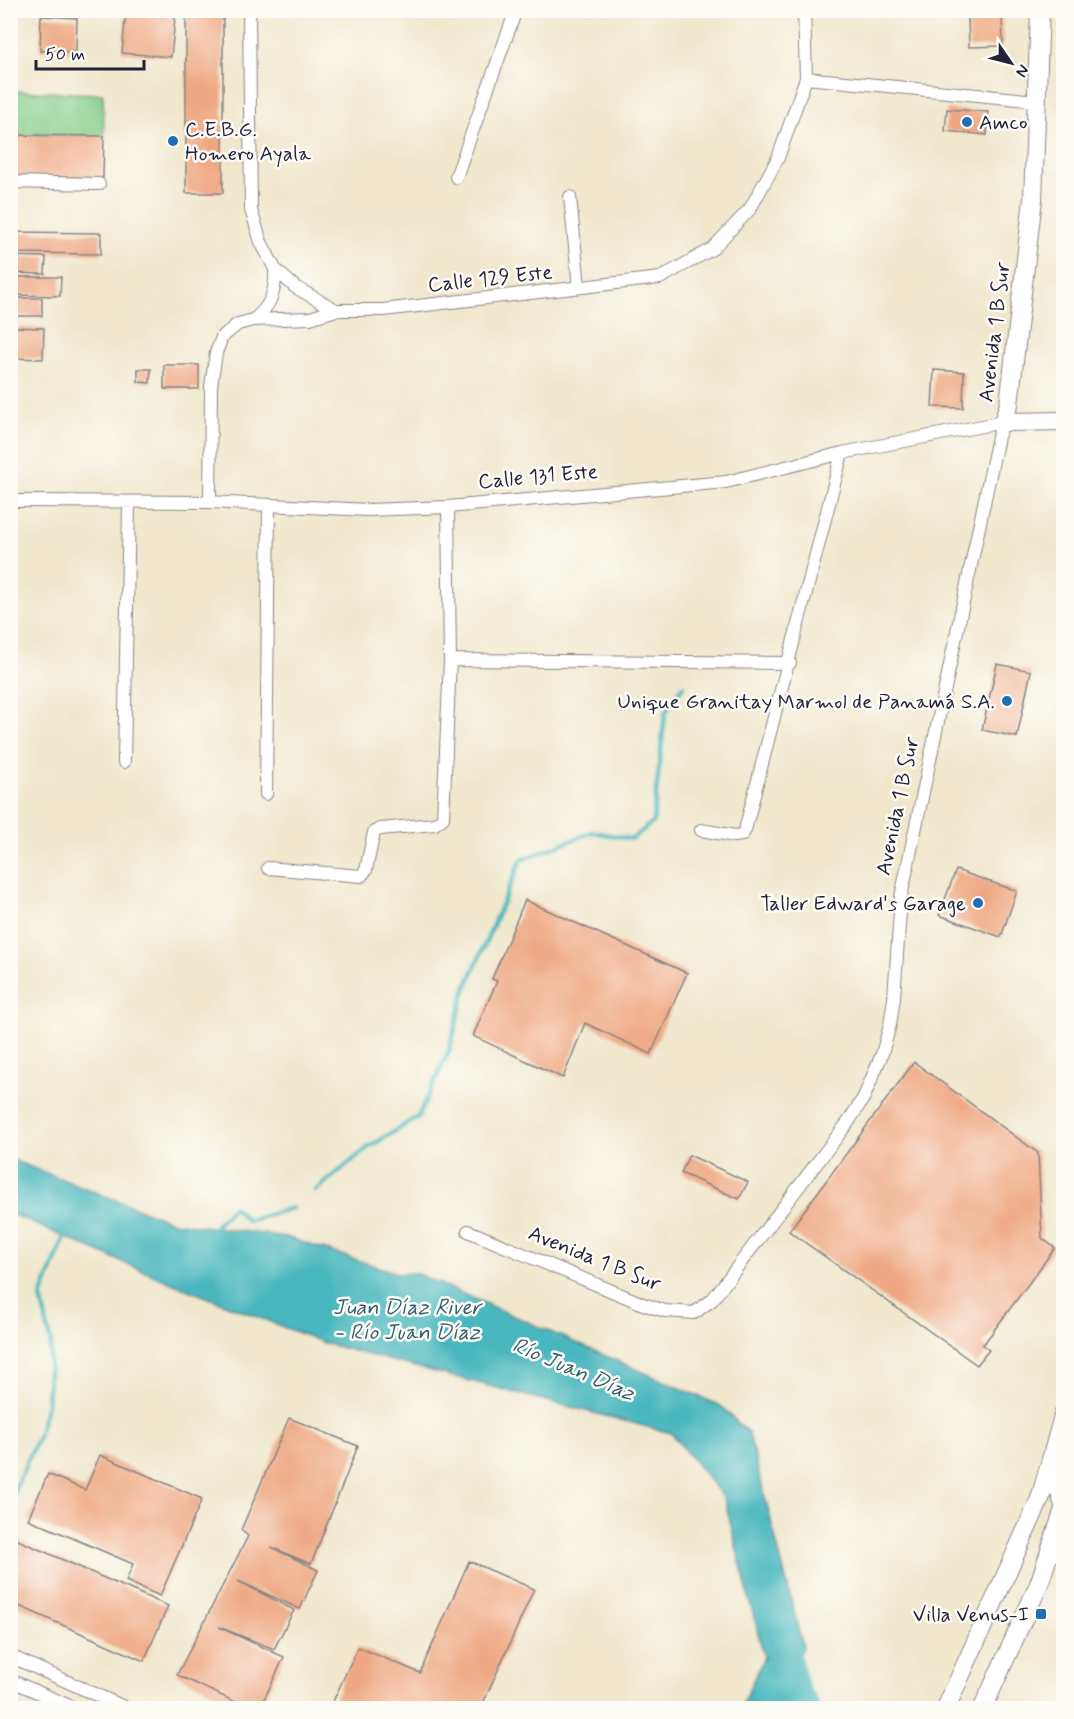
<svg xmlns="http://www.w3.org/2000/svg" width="1074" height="1719" font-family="Mynerve,sans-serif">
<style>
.green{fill:#84cd88;stroke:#537862;stroke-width:1.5}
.water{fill:#48b7be;stroke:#356c7c;stroke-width:1.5}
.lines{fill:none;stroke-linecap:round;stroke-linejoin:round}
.stream{stroke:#48b7be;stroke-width:4.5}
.river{stroke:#48b7be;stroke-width:26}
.building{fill:#efa883}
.street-casing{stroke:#898484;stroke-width:14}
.secondary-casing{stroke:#898484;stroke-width:20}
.street{stroke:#fff;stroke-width:12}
.secondary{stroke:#fff;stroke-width:18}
.poi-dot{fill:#1f6fb2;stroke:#fdfcf7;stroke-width:2}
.labels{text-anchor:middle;stroke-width:5;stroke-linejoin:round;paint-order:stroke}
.poi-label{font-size:21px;fill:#22223b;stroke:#fdfcf7;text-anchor:end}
.street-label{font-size:21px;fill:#22223b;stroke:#fdfcf7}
.water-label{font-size:22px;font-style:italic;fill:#315e6f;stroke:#fdfcf7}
</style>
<rect width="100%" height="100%" fill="#fdfcf7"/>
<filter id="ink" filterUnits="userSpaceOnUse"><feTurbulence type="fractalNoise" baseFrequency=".0167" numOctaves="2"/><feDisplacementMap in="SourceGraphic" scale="12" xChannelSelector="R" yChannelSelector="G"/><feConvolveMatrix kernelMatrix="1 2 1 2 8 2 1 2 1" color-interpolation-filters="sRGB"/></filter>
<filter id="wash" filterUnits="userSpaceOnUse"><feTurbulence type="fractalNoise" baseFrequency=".008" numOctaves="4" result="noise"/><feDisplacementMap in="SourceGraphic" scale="24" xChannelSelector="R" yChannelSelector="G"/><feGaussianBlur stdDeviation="1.35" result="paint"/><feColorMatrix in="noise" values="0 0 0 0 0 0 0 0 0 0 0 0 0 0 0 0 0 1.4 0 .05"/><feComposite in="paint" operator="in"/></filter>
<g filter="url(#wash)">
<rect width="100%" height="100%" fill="#f0e7cc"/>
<path class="green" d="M11,91L103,94L104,136L11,135Z"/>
<path class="water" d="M10,1159L173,1222L286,1237L400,1274L415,1273L721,1406L749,1434L803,1647L789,1676L798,1708H746L742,1705L764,1657L724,1498L671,1433L327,1344L176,1285L11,1214Z"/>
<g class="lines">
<path class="stream" d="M315,1191L369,1147L418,1117L449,1051L465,990L521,860L593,832L632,839L653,822L665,713L683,686
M211,1231L233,1207L248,1221L292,1208
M10,1500L38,1437L47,1405L51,1343L41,1297L65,1236"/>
<path class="river" d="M782,1639L798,1693L807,1708"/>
</g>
<g id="blocks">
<path class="building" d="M126,10H176L171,57L122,53Z
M186,10H223V193H186Z
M1002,15L1003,46L969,47L968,16Z
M41,16L77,18L76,52L40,51Z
M947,109L988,112L987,135L945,131Z
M10,135L104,136L103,178L10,176Z
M10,232L101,233V254L10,253Z
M10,256L46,257L45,274L10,273Z
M10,277H61L60,296L10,295Z
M10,298H42V316H10Z
M10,327L44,328L43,359L10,358Z
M164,365H199V389H164Z
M138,369H151L150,383L138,382Z
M934,370L964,372L963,408L932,407Z
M997,664L1031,671L1017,737L982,730Z
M956,870L1017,891L1001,937L939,915Z
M525,900L687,973L651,1054L585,1023L563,1078L473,1036L497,981L492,979Z
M914,1062L1038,1153L1042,1238L1055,1248L983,1345L989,1350L977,1365L789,1231Z
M689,1155L748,1182L739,1199L681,1173Z
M289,1418L358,1446L311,1564L271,1547L318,1570L300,1609L238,1581L294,1610L274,1649L219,1627L284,1657L260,1708H248L177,1675L248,1536L241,1530Z
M100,1455L202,1499L160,1596L126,1581L133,1564L28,1519L48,1474L85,1490Z
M11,1537L168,1606L144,1661L10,1602Z
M469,1561L534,1589L481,1708H330L358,1647L420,1673Z"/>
</g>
</g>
<g filter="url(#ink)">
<use href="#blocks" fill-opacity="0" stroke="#898484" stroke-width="1.5"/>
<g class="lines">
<g class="street-casing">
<path id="street" d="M249,10L251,210L261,242L275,269L295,287L336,310H383L660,278L712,249L750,209L778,158L806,78L804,10
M806,78L1037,101
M456,177L516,10
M10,182L99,184
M570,197L579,287
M253,320C271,307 276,290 275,269
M10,501L210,502L368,510L448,507L726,482L842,453L1003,422
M210,502L211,386L216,353L222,337L238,324L253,320L310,318L336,310
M450,660L790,663
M124,762L129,503
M266,794L269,506
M701,830L735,836L742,835L745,830L842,453
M268,868L361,876L366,870L374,832L380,829L435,824L443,818L450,660L448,507
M468,1231L643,1304L665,1311L694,1313L712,1300L849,1121L864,1097L882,1054L890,1025L894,998L901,897L998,437L1003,422
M10,1656L126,1708
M10,1680L74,1708"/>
</g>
<g class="secondary-casing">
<path id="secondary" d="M1040,10L1033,199L1009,404L1003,422L1064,421
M1055,1461L1056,1481L1064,1505
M946,1708L1040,1499L1064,1413
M983,1708L1039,1584L1064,1509"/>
</g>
<use href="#street" class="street"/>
<use href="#secondary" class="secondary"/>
</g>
</g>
<g class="poi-dot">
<circle cx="967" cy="122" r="6"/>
<circle cx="173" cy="141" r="6"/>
<circle cx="1007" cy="701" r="6"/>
<circle cx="978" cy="903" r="6"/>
<rect x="1035" y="1608" width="12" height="12" rx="3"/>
</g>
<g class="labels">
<g class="poi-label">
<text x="979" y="129" text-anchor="start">Amco</text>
<text x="185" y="136" text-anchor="start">C.E.B.G.<tspan x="185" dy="24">Homero Ayala</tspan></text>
<text x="995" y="708">Unique Granitay Marmol de Panamá S.A.</text>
<text x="966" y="910">Taller Edward's Garage</text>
<text x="1029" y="1621">Villa Venus-I</text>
</g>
<g class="street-label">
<text transform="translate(490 278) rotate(-6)" y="7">Calle 129 Este</text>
<text transform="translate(994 332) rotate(-83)" y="7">Avenida 1 B Sur</text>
<text transform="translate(538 476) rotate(-5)" y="7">Calle 131 Este</text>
<text transform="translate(897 806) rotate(-78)" y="7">Avenida 1 B Sur</text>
<text transform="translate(595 1258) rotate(22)" y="7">Avenida 1 B Sur</text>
</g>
<g class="water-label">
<text x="407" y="1314">Juan Díaz River<tspan x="407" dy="25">- Río Juan Díaz</tspan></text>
<text transform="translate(574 1368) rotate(23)" y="8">Río Juan Díaz</text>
</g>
</g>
<rect width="1074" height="1719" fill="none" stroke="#fdfcf7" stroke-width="36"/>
<g transform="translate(1011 63) rotate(125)" stroke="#fdfcf7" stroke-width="4.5" paint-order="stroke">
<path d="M0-4.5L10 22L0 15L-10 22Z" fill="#22223b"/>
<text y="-9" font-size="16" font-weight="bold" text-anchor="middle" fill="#22223b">N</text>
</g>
<path d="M36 60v9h108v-9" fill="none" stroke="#22223b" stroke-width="3"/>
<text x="45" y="60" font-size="18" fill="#22223b" stroke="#fdfcf7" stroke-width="4.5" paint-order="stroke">50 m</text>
</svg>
